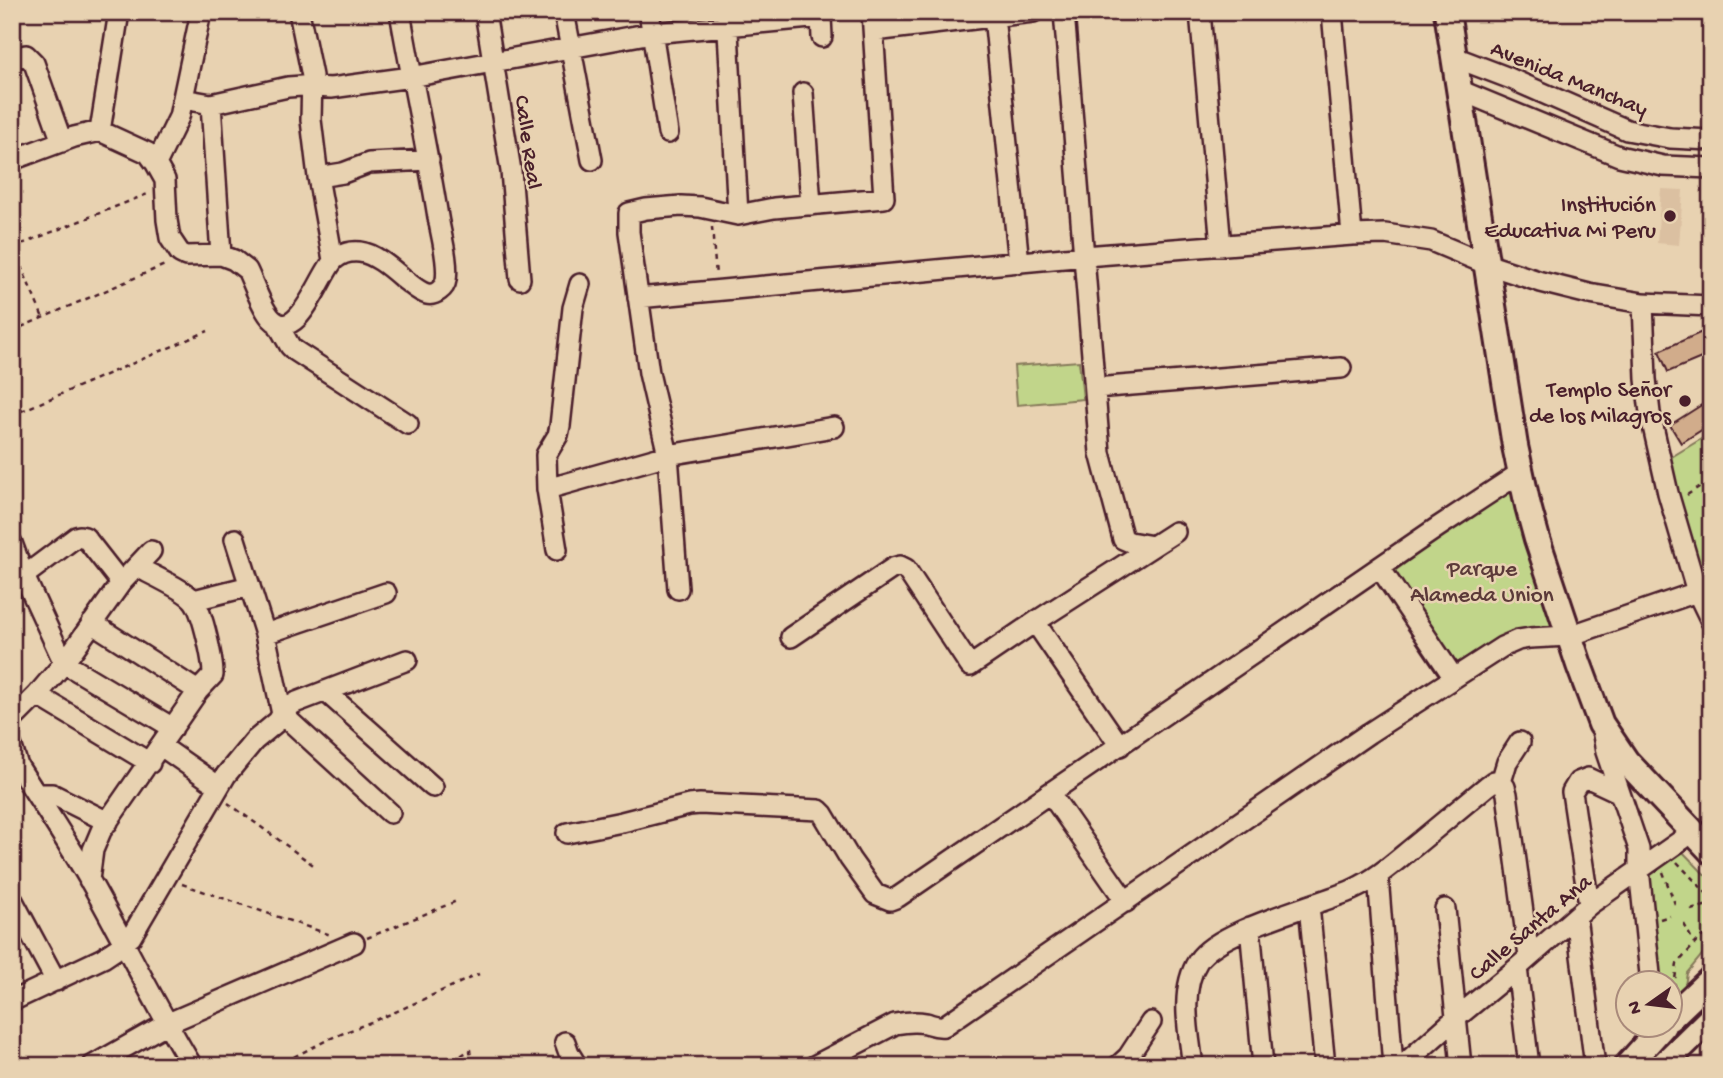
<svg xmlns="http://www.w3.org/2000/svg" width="1723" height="1078" font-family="'Gochi Hand',sans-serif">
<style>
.built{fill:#dbc0a1}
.green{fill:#c1d58a;stroke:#867a5a;stroke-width:2}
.building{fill:#d1ac8b;stroke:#4a1f2b;stroke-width:2}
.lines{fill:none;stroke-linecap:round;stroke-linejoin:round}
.minor-casing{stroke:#4a1f2b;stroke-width:24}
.major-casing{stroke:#4a1f2b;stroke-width:30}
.path{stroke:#4a1f2b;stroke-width:2.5;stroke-dasharray:5 5;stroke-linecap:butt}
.minor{stroke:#e8d2b1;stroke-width:19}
.major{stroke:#e8d2b1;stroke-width:24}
.poi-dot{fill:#4a1f2b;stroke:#e8d2b1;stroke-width:2.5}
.labels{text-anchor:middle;stroke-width:5;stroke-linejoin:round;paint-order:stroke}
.street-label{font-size:23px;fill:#4a1f2b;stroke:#e8d2b1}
.poi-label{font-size:23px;fill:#4a1f2b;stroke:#e8d2b1;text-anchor:end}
.park-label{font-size:23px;fill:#5c3a39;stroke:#e8d2b1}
</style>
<rect width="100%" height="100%" fill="#e8d2b1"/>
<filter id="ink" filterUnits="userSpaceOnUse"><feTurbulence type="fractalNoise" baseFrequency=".0143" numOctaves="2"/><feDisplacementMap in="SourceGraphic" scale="14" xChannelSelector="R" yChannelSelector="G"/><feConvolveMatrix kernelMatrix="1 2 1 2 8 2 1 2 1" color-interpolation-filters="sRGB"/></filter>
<g filter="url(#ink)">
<path class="built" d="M1661,189L1683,190L1679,245L1657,243Z"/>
<path class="green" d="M1079,361L1083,399L1017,405L1014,366Z
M1711,433V571L1702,578L1679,497L1670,458Z
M1518,487L1557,625L1511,632L1454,667L1392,573L1498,494Z
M1677,846L1711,881V944L1687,973L1684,992L1671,1005L1670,984L1656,983L1642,875Z"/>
<path class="building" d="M1711,328V354L1668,372L1659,351Z
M1711,399V424L1681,443L1670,425Z"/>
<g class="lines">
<g class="minor-casing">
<path id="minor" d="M299,12L312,76L311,120L318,177L333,260
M485,12L511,171L520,279
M564,12L592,160
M649,12L668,133
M1064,12L1100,453L1123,539L1130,542L1153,546
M1200,12L1221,246
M1332,12L1352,235
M727,13L738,215
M994,16L1019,263
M874,31L1033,12
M822,37L821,17L823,12
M1454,57L1509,78L1627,130L1670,138L1711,140
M12,58L26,55L34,63L62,142
M1459,90L1619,156L1663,166L1711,168
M803,93L811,205
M183,99L211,104L288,87L302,86L331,88L411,77L652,33L821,17
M211,104L221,255
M100,131L119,12
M12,160L74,137L100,131L148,153L156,164L165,180L167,220L170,238L180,253L186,256L221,255L234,260L247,270C254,284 261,307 271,318C298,347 321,271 335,259C342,253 352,251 360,252C376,254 393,270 405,280C412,285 419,292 427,294C435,296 445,288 446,280C449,262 441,235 438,217C427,148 412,81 400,12
M156,164L179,117L201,12
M318,177L343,173L369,163L429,160
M638,298L1085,256L1352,235L1385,234L1431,241L1486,264L1541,282L1589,294L1643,303L1711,306
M1643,303L1646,379L1650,413L1668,493L1697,592L1711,621
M277,323L290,346L294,350L408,424
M1095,388L1341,368
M547,489L668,455L834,427
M235,539L265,634L282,714L390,813
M12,543L24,576L64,663L173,728
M557,550L547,489L546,455L558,435L560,426L573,308L580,284
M1380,568L1454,678
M12,582L24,576L76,537L80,536L85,537L121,583
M678,589L668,455L649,373L629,232V213L646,209L681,206L700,207L738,215L774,208L884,198L872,12
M194,600L250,586
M1035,622L1120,746
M92,623L198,691
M265,634L386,593
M791,637L893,568L900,566L906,569L970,666L1035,622L1175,532
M325,691L433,787
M37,695L64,663L121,583L151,551
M12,720L37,695L150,763
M1602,729L1606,752L1639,849V869L1651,984
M1520,742L1507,762L1501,782L1505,787L1507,794L1529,957
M161,746L218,786
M12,747L18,766C42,804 67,841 89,879C124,941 155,1005 192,1066
M1050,793L1126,902
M36,794H52L108,822
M567,833L622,822L689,805L700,804L819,810L823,814L850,859L875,894L890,900L898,897L1438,527L1520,473
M1378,876L1393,1066
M89,880L93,850L101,831L198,691L213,675C213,660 203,613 194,601C186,590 150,574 137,567
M12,899L56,981
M1589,905L1572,792L1578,782L1588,778L1620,793
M1309,906L1325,1066
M1445,909L1461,1066
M1576,916L1595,1066
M1250,927L1263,1066
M1517,968L1529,1066
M12,1001L103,958L115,950L131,937L226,775L254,741L278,721L282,714L288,707L297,702L407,660
M565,1042L569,1053L577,1066
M12,1061L15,1066
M92,1066L166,1024L354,943
M814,1066L895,1024C905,1022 916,1021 926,1023C933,1025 936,1027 944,1026L1369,733L1502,647L1518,640L1530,638L1569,636L1697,592L1711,579
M1118,1066L1128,1057L1151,1022
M1193,1066C1189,1034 1179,990 1198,961C1218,930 1315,906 1352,890C1377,879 1396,861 1417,844C1441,824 1464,805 1487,786L1494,781L1501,782
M1402,1066L1456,1018L1517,968L1589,905L1693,832"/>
</g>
<g class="major-casing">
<path id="major" d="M1447,12L1515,446L1528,506L1537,539L1579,665L1601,724L1626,761L1711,851
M1670,1018L1711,979
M1627,1066L1663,1026
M1662,1066L1711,1018"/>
</g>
<path class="path" d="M712,227L716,276
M13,247L43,318
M12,248L150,193
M12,331L167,264
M12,415L208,331
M1687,495L1711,479
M1706,558L1711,524
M228,803L316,867
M1677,862L1711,898
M1663,872L1675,904
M182,884L331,935
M1691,910L1711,904
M1660,919L1670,916
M1684,924L1694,943
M367,938L459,900
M1674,988L1677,964L1701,937L1711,935
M276,1066L329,1039L393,1013L479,974
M444,1066L470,1050L472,1066"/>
<use href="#minor" class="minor"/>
<use href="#major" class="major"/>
</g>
</g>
<g class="poi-dot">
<circle cx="1670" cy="216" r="7"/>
<circle cx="1685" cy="401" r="7"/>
</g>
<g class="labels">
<g class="street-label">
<text transform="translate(1570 77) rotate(22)" y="8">Avenida Manchay</text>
<text transform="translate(530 142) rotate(82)" y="8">Calle Real</text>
<text transform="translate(1529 926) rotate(-40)" y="8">Calle Santa Ana</text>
</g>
<g class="poi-label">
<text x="1656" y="211">Institución<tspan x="1656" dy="26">Educativa Mi Peru</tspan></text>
<text x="1671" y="396">Templo Señor<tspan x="1671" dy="26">de los Milagros</tspan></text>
</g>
<g class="park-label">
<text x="1482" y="575">Parque<tspan x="1482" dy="26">Alameda Union</tspan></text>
</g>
</g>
<rect width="1723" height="1078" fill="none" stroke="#e8d2b1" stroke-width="42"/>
<rect x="21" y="21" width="1681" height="1036" fill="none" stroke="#4a1f2b" stroke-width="2.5" filter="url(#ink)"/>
<g transform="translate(1649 1004) rotate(256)"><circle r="33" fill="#e8d2b1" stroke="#a98a7b" stroke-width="2"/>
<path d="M0-5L12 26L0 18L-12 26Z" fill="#4a1f2b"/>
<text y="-10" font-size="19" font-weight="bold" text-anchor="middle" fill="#4a1f2b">N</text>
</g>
</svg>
